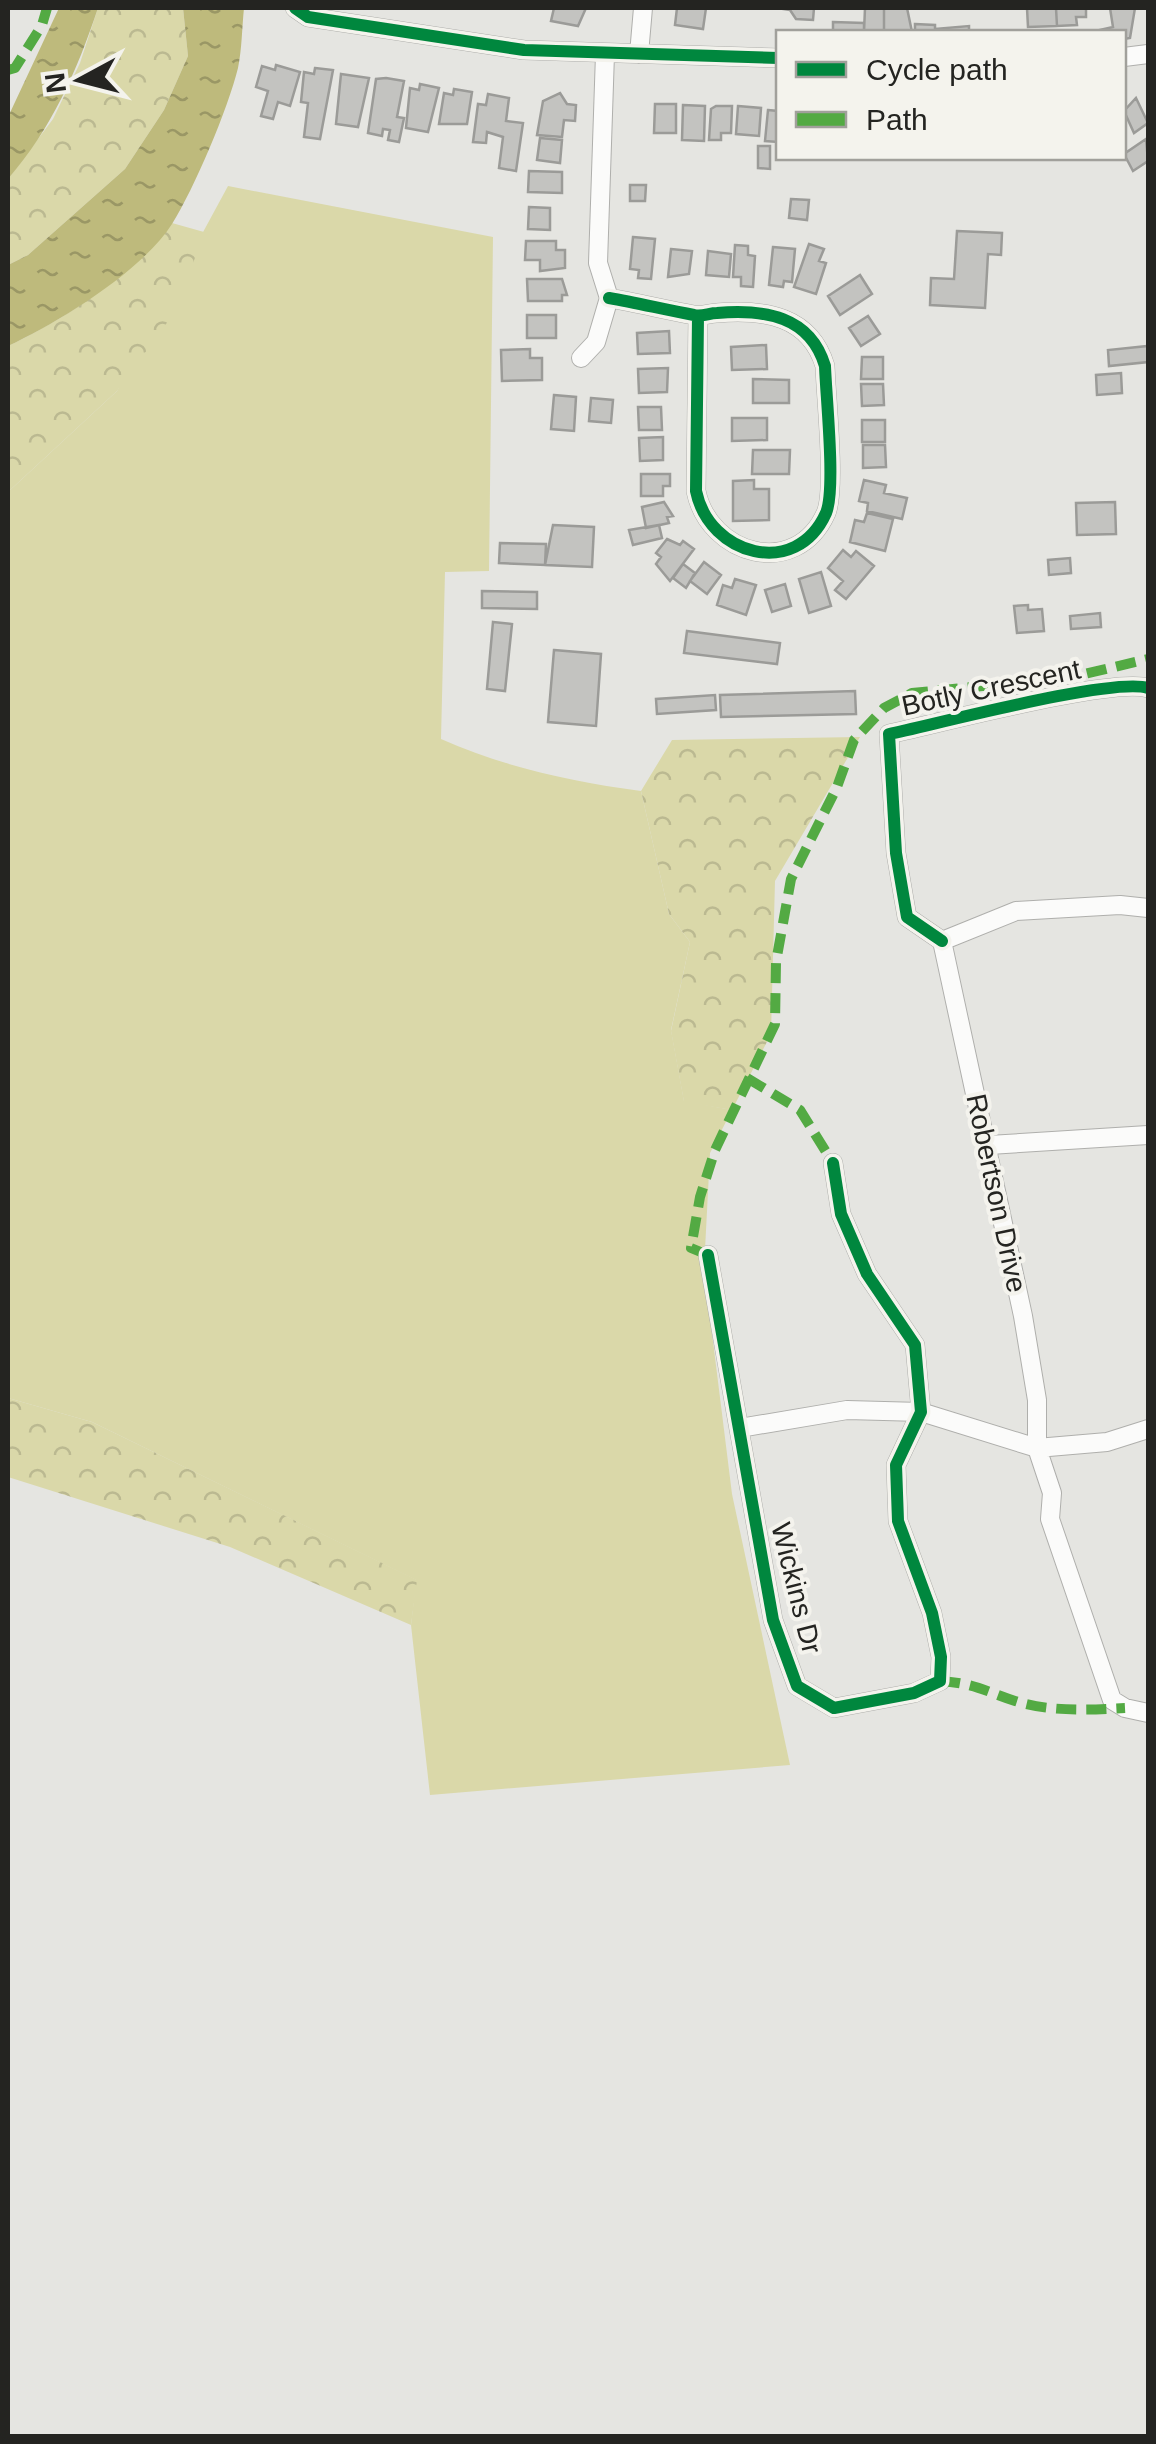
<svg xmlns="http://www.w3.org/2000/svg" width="1156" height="2444" font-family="Arial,sans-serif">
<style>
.green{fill:#dad8a9}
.forest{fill:url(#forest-crowns)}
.water{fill:url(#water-ripples)}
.building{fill:#c3c3c0;stroke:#9b9b98;stroke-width:2.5}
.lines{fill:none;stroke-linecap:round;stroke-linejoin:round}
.minor-casing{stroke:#afafac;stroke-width:20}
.minor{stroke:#fbfbfa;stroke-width:18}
.quiet{stroke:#53aa43;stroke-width:10;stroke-dasharray:20 10;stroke-linecap:butt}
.cycleway-casing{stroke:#f4f3ed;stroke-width:19}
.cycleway{stroke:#00873e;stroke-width:12}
.labels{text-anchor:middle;stroke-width:8;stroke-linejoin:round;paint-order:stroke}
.street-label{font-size:28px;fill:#242421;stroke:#f4f3ed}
</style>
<defs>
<pattern id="forest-crowns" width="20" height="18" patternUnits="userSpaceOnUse" patternTransform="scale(2.5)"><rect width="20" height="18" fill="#dad8a9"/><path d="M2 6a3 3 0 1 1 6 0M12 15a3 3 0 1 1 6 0" fill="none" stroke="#bbb991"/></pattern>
<pattern id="water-ripples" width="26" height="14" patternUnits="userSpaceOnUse" patternTransform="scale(2.5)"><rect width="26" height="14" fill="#beba7c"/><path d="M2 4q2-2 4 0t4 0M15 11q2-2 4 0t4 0" fill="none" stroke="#9a9765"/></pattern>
</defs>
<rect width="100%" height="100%" fill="#e5e5e1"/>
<path class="green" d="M228,186L493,237L489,571L445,572L441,739C507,768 570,781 641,791L669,914L690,942L671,1030L684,1101L732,1110L710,1153L704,1269L732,1494L790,1765L430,1795L411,1625L416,1580L92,1422L8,1398V492L117,391Z"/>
<path class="forest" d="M98,8H183L188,56L164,110L125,169L28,255L8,265V179L53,119L80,63Z
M172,223L204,232L177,309L117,391L8,492V346C68,318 130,275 172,223Z
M860,737L775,881L771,1034L732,1110L684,1102L671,1031L690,942L669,914L641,791L672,740Z
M8,1398L92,1422L417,1580L411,1625L230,1547L8,1477Z"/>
<path class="water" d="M59,8H98C77,71 52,128 8,179V117Z
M183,8H244C242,27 242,49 238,68C228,109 194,189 172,224C142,271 58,323 8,346V265L28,255L125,169L164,110L188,56Z"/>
<path class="building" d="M554,8H586L578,26L551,21Z
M677,8H706L703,29L675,25Z
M777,8H814L813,20L796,19L790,10Z
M865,8H884V32H864Z
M884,8H907L912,32H884Z
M1027,8H1056L1057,26L1028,27Z
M1056,8H1086V17H1076L1077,25L1057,26Z
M1110,8H1135L1130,38L1124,39V32H1091L1113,27Z
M833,22L864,23V32H833Z
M915,24L935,25V29L969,26V32H915Z
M276,65L300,72L290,106L278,102L273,119L261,116L268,91L256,87L262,66L275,70Z
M315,68L333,70L320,139L304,137L308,103L301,102L304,72L314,74Z
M341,74L369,78L358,127L336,124Z
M386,78L404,81L397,117L404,118L399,142L388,140L390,130L383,129L382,136L368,133L376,79Z
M420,84L439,88L428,132L406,128L410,88L419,90Z
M454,89L472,92L467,124H439L444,93L453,95Z
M560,93L567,104L576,105L575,121L564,120L562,137L537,135L543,101Z
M488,94L509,98L506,121L523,123L516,171L499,168L503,137L487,132L486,143L473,142L478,104L486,105Z
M1136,98L1148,123L1134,133L1124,111Z
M655,104H676V133H654Z
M683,105L705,106L704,141L682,140Z
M716,106H732L731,133H721V140H709L711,109Z
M738,106L761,108L759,136L736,134Z
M768,110L778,111V142L765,141Z
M540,138L562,140L560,163L537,160Z
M1146,139L1148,161L1133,171L1124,154Z
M758,146H770V169L758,168Z
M529,171L562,172V193L528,192Z
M630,185H646L645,201H630Z
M791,199L809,200L807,220L789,218Z
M529,207L550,208V230L528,229Z
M957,231L1002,233L1001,255L988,254L985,308L930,305L931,278L954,279Z
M633,237L655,239L651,279L638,278L639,270L630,269Z
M526,241H556V250H565V268L540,271V260H525Z
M809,244L824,249L819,261L826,263L816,294L794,287Z
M735,245L748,246V255L755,256L753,287L741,286V277H733Z
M773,247L795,249L792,282L784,281L783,287L769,285Z
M671,249L692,251L689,274L668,277Z
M708,251L731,254L729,277L706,275Z
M860,275L872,294L840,315L828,296Z
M527,279H562L567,295H562V301H528Z
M527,315H556V338H527Z
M868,316L880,334L861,346L849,328Z
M669,331L670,353L638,354L637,333Z
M766,345L767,369L732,370L731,347Z
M1148,346V362L1109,366L1108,350Z
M530,349V358H542V380L502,381L501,350Z
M862,357H883V379H861Z
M668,368L667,392L639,393L638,369Z
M1121,373L1122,393L1097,395L1096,375Z
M753,379L789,380V403H753Z
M861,384H883L884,405L862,406Z
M554,395L576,397L574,431L551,429Z
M591,398L613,400L611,423L589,421Z
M638,407H661L662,430H639Z
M732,418H767V440L732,441Z
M862,420H885V442H862Z
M663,437V460L640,461L639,438Z
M863,445H885L886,467L863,468Z
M753,450H790L789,474H752Z
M641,474H670V486H663V496H641Z
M754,480V489H769V520L733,521V481Z
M864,480L886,485L884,493L907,498L902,519L867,511L868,503L859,501Z
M664,502L673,516L667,517L669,523L646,528L642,507Z
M1115,502L1116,534L1077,535L1076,503Z
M867,513L893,519L885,551L850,542L855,520L864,522Z
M553,525L594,527L592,567L545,565Z
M659,525L662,538L633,545L629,530Z
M667,539L680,545L683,541L694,549L670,581L656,564L661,557L656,553Z
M500,543L546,544L545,565L499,563Z
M843,550L851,557L856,551L874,566L846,599L835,590L843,581L828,568Z
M1070,558L1071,573L1049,575L1048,560Z
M704,562L721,575L707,594L690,581Z
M683,564L695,573L686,588L673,578Z
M821,572L831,606L809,613L799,579Z
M735,579L756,585L746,615L717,605L723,585L732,588Z
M785,584L791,606L772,612L765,590Z
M482,591L537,592V609L482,608Z
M1028,605V610L1042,609L1044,631L1017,633L1014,606Z
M1100,613L1101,627L1071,629L1070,616Z
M493,622L512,624L505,691L487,689Z
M687,631L780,643L777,664L684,653Z
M554,650L601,654L596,726L548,722Z
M855,691L856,714L721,717L720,695Z
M715,695L716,710L657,714L656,699Z"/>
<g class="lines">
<g class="minor-casing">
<path id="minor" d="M295,8L308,17L524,50L778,58
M639,54L643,8
M1124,57L1148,54
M609,298C638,303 666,310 694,315C702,317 709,313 717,313C765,309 810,316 825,366C826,397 836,490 826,513C796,580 709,555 696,491L698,317
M581,358L596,342L609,298L598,263L605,54
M942,941L1023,1316L1037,1400V1448L1052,1493L1050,1519L1112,1700L1125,1708L1148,1713
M942,941L907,917L896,853L889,734C937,724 1113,677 1148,688
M942,941L1016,911L1120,905L1148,908
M989,1145L1148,1135
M708,1255L773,1620L797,1686L834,1708L914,1693L940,1681L941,1657L932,1613L898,1521L896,1465L921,1412L915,1345L867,1274L841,1214L833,1163
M740,1428L847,1410L921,1412L1037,1448L1107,1442L1148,1429"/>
</g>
<use href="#minor" class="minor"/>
<path class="quiet" d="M8,70L15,68L42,25L47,8
M747,1078L800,1110L833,1163
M708,1255L691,1248L700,1197L715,1150L775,1024L776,962L791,879L837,787L854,740L884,708L912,693L1072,677L1148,659
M940,1681C973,1683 985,1691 1015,1701C1049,1712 1090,1710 1125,1708"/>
<g class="cycleway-casing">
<path id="cycleway" d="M295,8L308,17L524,50L778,58
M609,298C638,303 666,310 694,315C702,317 709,313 717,313C765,309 810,316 825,366C826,397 836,490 826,513C796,580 709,555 696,491L698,317
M942,941L907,917L896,853L889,734C937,724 1113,677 1148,688
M708,1255L773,1620L797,1686L834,1708L914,1693L940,1681L941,1657L932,1613L898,1521L896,1465L921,1412L915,1345L867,1274L841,1214L833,1163"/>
</g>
<use href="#cycleway" class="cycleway"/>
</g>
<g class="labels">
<g class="street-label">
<text transform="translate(991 687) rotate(-12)" y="10">Botly Crescent</text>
<text transform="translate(997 1193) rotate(78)" y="10">Robertson Drive</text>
<text transform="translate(797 1588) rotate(76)" y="10">Wickins Dr</text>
</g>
</g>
<rect width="1156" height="2444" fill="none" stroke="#242421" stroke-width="20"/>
<rect x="776" y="30" width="350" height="130" fill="#f4f3ed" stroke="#a1a09b" stroke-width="2.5"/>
<rect x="796" y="62" width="50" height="15" fill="#00873e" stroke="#a1a09b" stroke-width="2.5"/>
<text x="866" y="80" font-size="30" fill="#242421">Cycle path</text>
<rect x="796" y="112" width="50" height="15" fill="#53aa43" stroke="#a1a09b" stroke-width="2.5"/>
<text x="866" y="130" font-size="30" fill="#242421">Path</text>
<g transform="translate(80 80) rotate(263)" stroke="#f4f3ed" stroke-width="8" paint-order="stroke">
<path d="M0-8L18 38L0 25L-18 38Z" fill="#242421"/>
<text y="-15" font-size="28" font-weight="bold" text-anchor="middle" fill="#242421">N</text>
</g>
</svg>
